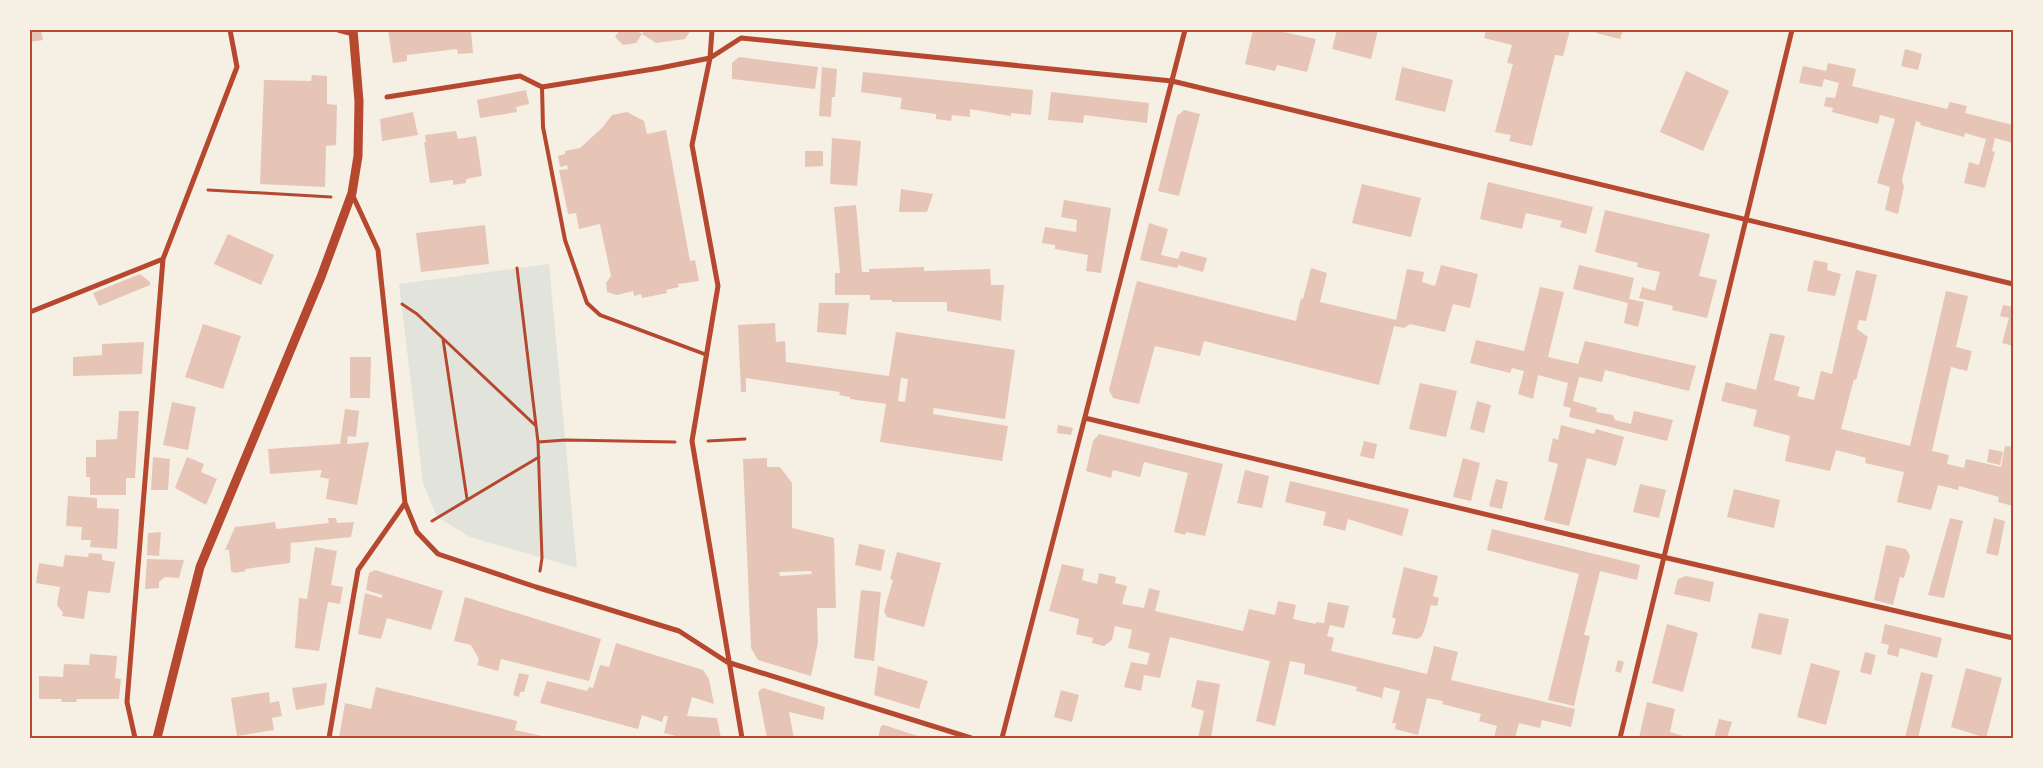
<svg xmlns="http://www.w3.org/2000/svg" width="2043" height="768" font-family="'Roboto Condensed',sans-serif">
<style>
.green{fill:#e2e4dc}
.building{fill:#e6c5b7;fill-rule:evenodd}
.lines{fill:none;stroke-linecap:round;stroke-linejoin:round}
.path{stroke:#b5482f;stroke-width:3}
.service{stroke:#b5482f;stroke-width:4}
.minor{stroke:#b5482f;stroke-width:5}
.tertiary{stroke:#b5482f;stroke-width:9}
.neatline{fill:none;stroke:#b5482f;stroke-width:2}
</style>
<rect width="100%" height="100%" fill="#f6efe4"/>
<path class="green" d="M549,264L577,568L470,537L437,517L423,483L399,284Z"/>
<path class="building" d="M30,30H41L43,40L30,42Z
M388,30H471L473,53L458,54L457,49L407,55V61L393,63Z
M620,30H636L642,34L636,43L623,45L615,37Z
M645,30H691L685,39L656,43L642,34Z
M1253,30H1274L1316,39L1307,72L1277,65L1275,71L1245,64Z
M1337,30H1378L1371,59L1332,49Z
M1486,30H1570L1563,56L1555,55L1532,146L1509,141L1511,135L1495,132L1513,64L1507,63L1512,45L1484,38Z
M1596,30H1623L1620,39L1596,33Z
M1905,49L1922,54L1918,70L1901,66Z
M739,57L818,67L815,89L732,79V63Z
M1828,63L1856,69L1852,86L1947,109L1950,102L1967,106L1965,113L2013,125V143L1995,138L1992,151L1995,152L1985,188L1964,183L1969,162L1979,165L1986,139L1965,133L1964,137L1920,125L1921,123L1916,121L1902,180L1904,187L1898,214L1885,210L1890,187L1877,183L1895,119L1880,115L1878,124L1832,112L1833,108L1824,106L1826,97L1835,98L1839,83L1824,79L1822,87L1799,83L1803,66L1826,71Z
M822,67L837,69L835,97H832L831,117L819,116Z
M1402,67L1453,80L1445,112L1395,100Z
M1686,71L1729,91L1703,151L1660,132Z
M863,72L1033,90L1031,115L1011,113V116L970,109V117L952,115L951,121L936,119V114L900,109L902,98L861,92Z
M312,75L327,76V104L337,105L336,145L326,146L325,187L260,184L264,80L311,81Z
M526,90L529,104L516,107L517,112L480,118L477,100Z
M1051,92L1149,103L1147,123L1084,115L1083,123L1048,120Z
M1184,110L1200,114L1179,196L1158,191L1177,116Z
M413,112L418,135L382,141L380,119Z
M627,112L644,121L647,134L666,130L690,261L695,260L699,281L678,284L679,287L666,290L667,293L642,298L641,294L634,296L633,291L617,295L607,292L606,283L611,276L600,224L579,229L576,213L568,214L559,170L568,169L567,165L560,167L558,156L565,154V151L580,148L602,128L612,115Z
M456,131L458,139L476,136L482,176L466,179V183L453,185V180L430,183L424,142H426L425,135Z
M832,138L861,141L857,186L830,184Z
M805,151H823V166L805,167Z
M1488,182L1593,207L1586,234L1560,227L1562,221L1526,213L1522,229L1480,219Z
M1362,184L1421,198L1411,237L1352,223Z
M901,189L933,194L927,212H899Z
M1064,200L1111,208L1101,273L1086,271L1088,255L1055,249V245L1042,243L1045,227L1076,232L1077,220L1061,217Z
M856,205L862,272H869V269L924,267V271L990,269L991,285H1004L1001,321L947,311V302H892V300H870V295H835V273H840L834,207Z
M1605,210L1710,234L1699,276L1717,280L1707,318L1672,310L1673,306L1639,298L1642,287L1655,291L1660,272L1637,267L1638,263L1595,252Z
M1149,223L1168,229L1161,255L1178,259L1181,251L1207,258L1203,272L1178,265L1177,268L1140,260Z
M485,225L489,264L421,272L416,233Z
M228,234L274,255L261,285L214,264Z
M1814,260L1828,263L1827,270L1841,274L1835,296L1807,291Z
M1441,265L1478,274L1470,308L1453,304L1445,332L1410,324L1404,328L1394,326L1379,385L1204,341L1200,356L1155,346L1139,404L1113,398L1109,390L1137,281L1296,321L1301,298L1303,299L1311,268L1327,273L1320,302L1396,320L1407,269L1424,272L1422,282L1435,286Z
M1579,265L1634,278L1629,299L1644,302L1638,327L1624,323L1628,303L1573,289Z
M1856,270L1877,275L1866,321L1859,320L1857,329L1868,337L1856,380L1854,379L1841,429L1910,446L1946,291L1968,296L1956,347L1972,351L1967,371L1951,367L1932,451L1949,455L1947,464L1964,468L1966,459L2001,467L2005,446L2013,447V506L1998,502L1999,497L1959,486L1958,490L1938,485L1931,510L1897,502L1904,472L1865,463L1866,458L1836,450L1830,471L1785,461L1790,436L1753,426L1757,410L1721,401L1726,382L1756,390L1770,333L1785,336L1774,380L1800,387L1797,396L1814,400L1821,371L1832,374Z
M140,274L150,282V285L99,306L93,293Z
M1540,287L1564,292L1548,357L1578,364L1585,341L1696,366L1689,391L1605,370L1602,382L1579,377L1573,401L1597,408L1596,412L1613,415L1615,420L1631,424L1634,411L1673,420L1667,441L1569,417L1571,408L1563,406L1568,383L1538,375L1533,399L1518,394L1524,371L1512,368L1510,373L1470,363L1476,340L1524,351Z
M819,303H849L846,335L817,332Z
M2003,305L2013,307V346L2002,343L2009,318L2000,316Z
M775,323L776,342L785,341L786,362L889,376L896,332L1015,350L1005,419L934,408L933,414L1008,426L1002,461L880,442L886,404L850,399V397L839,395L840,392L746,378V392H741L738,325ZM901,378L908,379L905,402L898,401Z
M203,324L241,336L223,389L185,377Z
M144,342L142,374L73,376V357L102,355V344Z
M350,357H371L370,398H350Z
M1420,383L1457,391L1446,437L1409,429Z
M1477,401L1491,405L1484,433L1470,429Z
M172,402L196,407L188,450L163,445Z
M345,409L359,411L356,437L348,436L347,444L369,442L357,505L326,499L329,479L320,477L322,470L270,474L268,449L340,444Z
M119,411H139L135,478H126V495H90V477H86V457H96V440L117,439Z
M1058,425L1073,428L1071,435L1057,433Z
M1561,425L1594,434L1596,429L1624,437L1616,466L1587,458L1569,526L1544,520L1558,464L1548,461L1553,438L1558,440Z
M1099,434L1223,464L1205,536L1186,532L1185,535L1174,532L1188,473L1144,462L1140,477L1113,470L1111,478L1086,471L1093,441Z
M1364,441L1377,444L1374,459L1360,456Z
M1989,449L2003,452L2000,465L1987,462Z
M153,457L170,459L168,490H151Z
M187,457L204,464L201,472L217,479L206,505L175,488Z
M767,458V467H780L792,483V528L834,538L836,608H817L818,643L811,676L758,660L751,648L743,459ZM811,571L812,574L780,576L779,572Z
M1463,458L1480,463L1471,501L1453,497Z
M1245,470L1269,476L1262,508L1237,503Z
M1496,479L1508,482L1502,509L1489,506Z
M1290,481L1409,509L1402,536L1348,519L1345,531L1323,525L1326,512L1285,502Z
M1640,484L1666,490L1659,518L1633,512Z
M1734,489L1780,500L1774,528L1727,517Z
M68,496L97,498V508L119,509L117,549L90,547L91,540H81L82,527L66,526Z
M328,518H336L337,523L354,522L351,537L291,543L290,563L245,569L246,571L234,573L231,571L229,550H225L235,527L275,522L276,529L329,523Z
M1950,518L1963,521L1944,598L1928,595Z
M1994,518L2005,521L1998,556L1986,553Z
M1492,529L1640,565L1637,580L1600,571L1584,635L1590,636L1574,706L1548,700L1579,574L1487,550Z
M161,532L159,556L147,555L148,533Z
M859,544L885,550L881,571L855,565Z
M1886,545L1906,549L1910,556L1904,578L1900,577L1893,605L1874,600Z
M315,547L337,551L331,585L343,587L340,604L328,602L319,651L295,648L299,598L307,599Z
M897,552L941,563L924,627L887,617L884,611L893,580L890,579Z
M89,553L102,554V560L115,562L110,593L88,591L84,619L62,616L63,613L57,605L60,587L36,583L39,563L63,567L65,555L88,557Z
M147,559L184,560L179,578L165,577L159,582V588L145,589Z
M1062,564L1084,569L1082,580L1097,584L1099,573L1116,577L1115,583L1127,586L1122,604L1144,608L1149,588L1160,591L1155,611L1243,631L1249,609L1275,615L1278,601L1296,605L1293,619L1316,624V622L1324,623L1328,602L1349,606L1344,628L1330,625L1327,636L1334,638L1331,651L1427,674L1434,646L1458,652L1451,680L1575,709L1571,727L1542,720L1540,728L1519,723L1515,738H1494L1497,726L1479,721L1481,714L1442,704L1443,701L1427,698L1418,735L1395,729L1396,723H1392L1400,691L1384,687L1382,698L1356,691L1357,687L1304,674L1305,664L1290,661L1275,726L1256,721L1270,661L1170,637L1160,678L1144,675L1141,691L1124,687L1131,662L1147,665L1150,653L1128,648L1132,630L1115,626L1112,640L1104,646L1092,643L1093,638L1076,634L1079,619L1049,611Z
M1404,567L1438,576L1433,596L1439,598L1437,606L1431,605L1426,625L1422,636L1417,639L1392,634L1396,619L1392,617Z
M375,570L443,591L431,630L387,618L381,639L358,634L365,593L382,598V595L366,590L369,573Z
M1686,576L1714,582L1710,602L1674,594L1678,579Z
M861,590L881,592L874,661L854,658Z
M465,597L601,639L589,681L501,659L498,671L477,665L479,659L471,645L454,641Z
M1759,613L1789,619L1781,655L1751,648Z
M1667,624L1698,633L1683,692L1652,683Z
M1885,624L1942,638L1937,658L1900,648L1898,657L1887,654L1889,645L1881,643Z
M616,643L703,670L709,679L714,704L692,697L687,716L717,718L721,738H684L664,733L668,716H664L662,722L642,715L638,729L540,703L547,681L587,691L589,687L593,688L600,665L609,667Z
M1865,652L1876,655L1871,675L1860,672Z
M90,654L117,656L115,678L121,679L119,699H77L76,702H61L62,699H39V676L63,677L64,664L89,665Z
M1618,660L1624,662L1621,673L1615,671Z
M1811,663L1840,671L1826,725L1797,717Z
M878,666L928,681L919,709L874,695Z
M1966,668L2002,678L1986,738L1951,727Z
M1921,672L1933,675L1918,738H1905Z
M519,673L529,675L524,692H520L519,697L513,695Z
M1197,680L1220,684L1211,738H1198L1204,711L1191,707Z
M327,683L324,705L296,710L292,688Z
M376,687L517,721L515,730L551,738H339L345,703L371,709Z
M763,688L825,707L823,720L789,712L794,738H767L758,692Z
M1061,690L1079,695L1072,722L1054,717Z
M269,692L270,703L279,701L282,716L272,718L274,730L237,736L231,698Z
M1647,702L1675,709L1670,732L1690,738H1639Z
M1719,719L1732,722L1727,738H1714Z
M884,725L924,738H878L881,726Z"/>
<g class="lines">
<path class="path" d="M208,190L331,197
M517,268L538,442L542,558L540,571
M402,304L417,314L536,426
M443,339L467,499
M708,441L745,439
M538,442L566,440L675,442
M432,521L539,457"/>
<path class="service" d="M542,87L543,127L565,240L587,303L600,315L707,355"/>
<path class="minor" d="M338,30L353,34
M712,30L710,58L692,145L718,286L692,441L742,738
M387,97L520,76L542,87L660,68L710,58L741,38L1172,81L2013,284
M352,194L378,250L405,503L417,532L438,554L536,587L679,631L727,662L971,738
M30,312L163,259L237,67L230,30
M1085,418L1663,557L2013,638
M135,738L127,702L163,259
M329,738L358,570L405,503
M1002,738L1185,30
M1620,738L1792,30"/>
<path class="tertiary" d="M157,738L200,567L321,277L352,193L358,156L359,101L353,30"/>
</g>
<rect width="2043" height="768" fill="none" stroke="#f6efe4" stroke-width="62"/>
<rect x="31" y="31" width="1981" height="706" class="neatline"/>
</svg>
